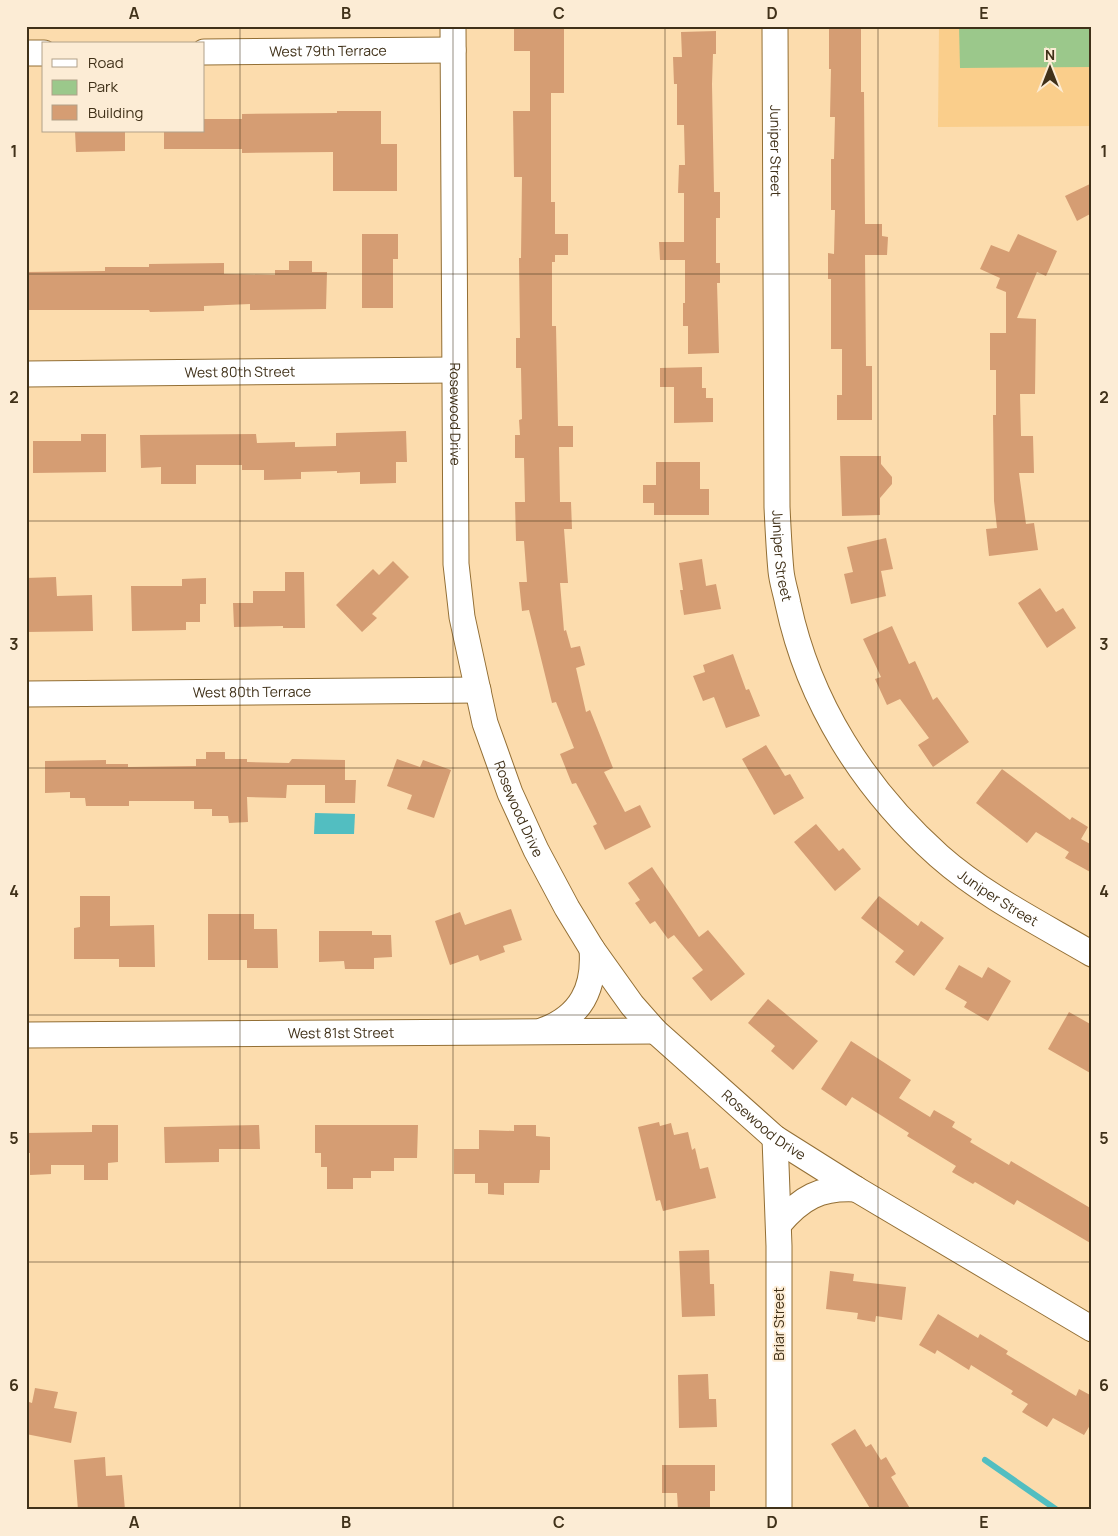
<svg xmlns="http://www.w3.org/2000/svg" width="1118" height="1536" font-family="Manrope,sans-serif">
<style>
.built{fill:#face8b}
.green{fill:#9bc88b}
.water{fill:#52bec1}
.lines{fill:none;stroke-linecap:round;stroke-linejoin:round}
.stream{stroke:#52bec1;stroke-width:6}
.building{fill:#d59d73}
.minor-casing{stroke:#936f35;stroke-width:27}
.minor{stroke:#fff;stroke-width:25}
.grid{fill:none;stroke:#403119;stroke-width:1;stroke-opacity:0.55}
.labels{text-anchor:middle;stroke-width:4;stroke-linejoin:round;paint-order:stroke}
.street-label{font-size:14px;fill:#403119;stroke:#fcecd5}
.neatline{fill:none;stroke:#403119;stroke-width:2}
.grid-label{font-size:16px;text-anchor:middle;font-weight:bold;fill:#403119}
</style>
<rect width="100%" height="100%" fill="#fcdcad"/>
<path class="built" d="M939,26H1092V126L938,127Z"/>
<path class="green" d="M959,26H1092V67L960,68Z"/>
<path class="water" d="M315,813L355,814L354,834H314Z"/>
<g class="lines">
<path class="stream" d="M985,1460L1057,1510"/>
</g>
<path class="building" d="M514,26H564V93H551V202H555V234H568V255H555V262H552V326H556L558,426H573V447H559L560,502H571L572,529H564L568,583H560L564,631L566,630L571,648L580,646L585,665L576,668L586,712L590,710L613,768L604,772L625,812L640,805L651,827L605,850L593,826L597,824L576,783L572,784L560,754L574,748L556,702L552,703L529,610L522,611L519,582H527L524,541H516L515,502H525L524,458H515V435H520L519,420L522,419L521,368H516V338H520L519,258H521L522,177H514L513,111H530V51H514Z
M829,26H861V92H864L865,224H882V236L888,237L887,255H865L866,366H872V420H837V395H842V349H831V279H828V253L834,254L835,210H831V159H834L835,117H830L831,69H829Z
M716,31V54H713L712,84L714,192H720V218H716V263H720V283H717L719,353L688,354V326H683V303H685V260H660L659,242H684V193H678L679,165H685L684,125H677V84H674L673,57H682L681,32Z
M337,111H381V144H397V191H333V152L242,153V149H164V131H204V119H242V114L337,113Z
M75,131H125V151L76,152Z
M1092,183V213L1077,221L1065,196Z
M362,234H398V259H393V308H362Z
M1018,234L1057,251L1046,276L1037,272L1017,318L1036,319L1035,394H1020L1021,436H1033L1034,473H1019L1026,524L1034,523L1038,550L989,556L986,529L997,528L994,501L993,415H996V370H990V333H1006V292L996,288L1000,278L980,269L991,245L1009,252Z
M289,261H312V272H327L326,309L250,310V304L204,306V311L150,312L149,310H26V272L105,271V267H149V264L224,263V274L275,275V270H289Z
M702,367V388H706V398H713V422L674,423V387H660V368Z
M406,431L407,462H396V483L360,484V472L337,473V471L301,472V479L264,480V470H242V465H196V484H161V467L141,468L140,435L256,434L257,443L295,442V447L336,446V433Z
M81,434H106V472L33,473V441H81Z
M840,456H881V464L892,477V484L880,498V515L842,516Z
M656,462H700V489H709V515H654V503H643V485H656Z
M886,538L893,569L881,571L886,596L851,604L844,574L853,572L847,547Z
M702,559L706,586L716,584L721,609L684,615L680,590H683L679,563Z
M393,561L409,577L372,614L377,618L362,632L336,605L373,569L379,575Z
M285,572H304L305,628H283V626L234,627L233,603H253V591H285Z
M56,577L57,596L92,595L93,631L26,632V578Z
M206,578V604H200V622H186V630L132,631L131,586H182V579Z
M1040,588L1056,612L1063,608L1076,628L1047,648L1018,603Z
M892,626L909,664L915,661L933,700L937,697L969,742L933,767L918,745L929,738L900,699L887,705L875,679L881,677L863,639Z
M733,654L746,690L749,689L760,716L726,728L714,697L703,701L693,676L705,672L703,665Z
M766,745L785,776L790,774L804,798L774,815L742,759Z
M206,752H225V759H247V762L289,763L292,759L345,760V780H356L355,803H325V785H287L286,798L247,797L248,822L229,823L228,816H212V809H194V801H129V806H86L85,798H70V792L45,793V761L106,760V764H128V767L196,766V759H206Z
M397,759L420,767L423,760L451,770L434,818L407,809L412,795L387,786Z
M1002,769L1070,820L1072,817L1088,827L1081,839L1092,845V873L1065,858L1069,852L1036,832L1027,843L976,803Z
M816,824L839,851L843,848L861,869L835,891L794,842Z
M652,867L699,937L708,930L745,974L711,1001L692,978L703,970L674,935L668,939L655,921L650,924L635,903L640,900L628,883Z
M80,896H110V926L154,925L155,967H119V959H74V928L80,927Z
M879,896L918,926L921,921L944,938L914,976L895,962L904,951L861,918Z
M511,909L522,940L503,946L505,952L480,961L478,955L450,965L435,921L460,912L465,925Z
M208,914H254V929H277L278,968H247V960H208Z
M319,931H372V935H391L392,957L374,958V969H345L344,961L319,962Z
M959,965L982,978L988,967L1011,981L988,1021L964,1007L967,1002L945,989Z
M768,999L818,1041L793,1070L771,1051L775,1046L748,1023Z
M1069,1012L1092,1025V1074L1048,1049Z
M851,1041L911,1080L899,1098L930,1117L934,1110L955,1122L952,1127L972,1139L970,1142L1009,1165L1011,1161L1092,1209V1244L1017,1200L1014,1205L975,1182L973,1184L952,1172L956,1166L907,1136L909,1133L852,1097L846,1106L821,1089Z
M659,1122L660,1126L671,1123L674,1135L688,1132L692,1150L695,1148L700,1169L708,1167L716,1198L663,1211L660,1200L656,1201L638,1127Z
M92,1125H118V1162L108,1163V1180H84V1165H51V1174L30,1175V1153H26V1133L92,1132Z
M259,1125L260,1149H219V1162L165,1163L164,1127Z
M315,1125H418L417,1158H394V1171H371V1178H353V1189H327V1167H321V1153H315Z
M514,1125H536V1136L550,1137V1170H540L539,1183H504V1195L488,1194V1183H475V1174H454V1149H479V1130L514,1131Z
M709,1250L710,1284H714L715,1316L682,1317L679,1251Z
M830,1271L854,1274L853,1281L906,1287L902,1320L876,1316L875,1322L857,1319L858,1313L826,1309Z
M938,1314L978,1338L980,1334L1008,1351L1006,1354L1076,1396L1079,1389L1092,1396V1422L1084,1435L1053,1418L1047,1427L1022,1412L1028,1404L1011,1394L1013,1391L971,1365L969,1370L937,1350L935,1354L919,1345Z
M708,1374L709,1399H716L717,1427L679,1428L678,1375Z
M35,1388L58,1392L54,1408L77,1412L71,1443L26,1434V1401L32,1403Z
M855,1429L866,1447L871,1444L881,1460L886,1457L896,1474L891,1477L911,1510H871L831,1444Z
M105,1457L106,1476L122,1475L125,1510H78L74,1460Z
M662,1465H715V1491H710V1510H678L677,1493H662Z"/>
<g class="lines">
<g class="minor-casing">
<g id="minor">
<path id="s1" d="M453,26L456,564L462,617L485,723L510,793L536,850L567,908L592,949L632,1005L655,1031L775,1138L856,1189L1092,1329"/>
<path id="s2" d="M775,26L777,507C778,528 779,550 781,571C782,582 786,593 788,604C809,703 864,789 939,856C983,895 1041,924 1092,954"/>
<path id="s3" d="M204,52L453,50"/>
<path d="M26,53H44"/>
<path id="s4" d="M26,374L454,370"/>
<path id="s5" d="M26,694L478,690"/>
<path d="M544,1030C581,1016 595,988 592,949"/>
<path id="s6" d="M26,1035L655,1031"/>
<path d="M775,1138L779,1246V1510"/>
<path d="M779,1224C801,1198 820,1187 856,1189"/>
</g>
</g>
<use href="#minor" class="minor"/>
</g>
<path class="grid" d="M240,26V1510M453,26V1510M665,26V1510M878,26V1510M26,274H1092M26,521H1092M26,768H1092M26,1015H1092M26,1262H1092"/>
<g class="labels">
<g class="street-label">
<text dy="5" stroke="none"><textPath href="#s3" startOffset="124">West 79th Terrace</textPath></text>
<text dy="5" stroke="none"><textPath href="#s2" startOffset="125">Juniper Street</textPath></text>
<text dy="5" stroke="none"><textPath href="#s4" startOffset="214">West 80th Street</textPath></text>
<text dy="5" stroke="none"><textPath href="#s1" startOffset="388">Rosewood Drive</textPath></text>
<text dy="5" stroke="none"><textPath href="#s2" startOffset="530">Juniper Street</textPath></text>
<text dy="5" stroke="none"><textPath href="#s5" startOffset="226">West 80th Terrace</textPath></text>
<text dy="5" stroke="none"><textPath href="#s1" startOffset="792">Rosewood Drive</textPath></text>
<text dy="5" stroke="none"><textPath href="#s2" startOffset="950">Juniper Street</textPath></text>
<text dy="5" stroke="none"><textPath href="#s6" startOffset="315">West 81st Street</textPath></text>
<text dy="5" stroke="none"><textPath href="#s1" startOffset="1198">Rosewood Drive</textPath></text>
<text transform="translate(779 1324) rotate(-90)" y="5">Briar Street</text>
</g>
</g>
<rect width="1118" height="1536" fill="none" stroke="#fcecd5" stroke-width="55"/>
<rect x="42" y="42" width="162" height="90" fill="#fcecd5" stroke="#b1a18a"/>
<rect x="52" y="59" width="25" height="8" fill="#ffffff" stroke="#b1a18a"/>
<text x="88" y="68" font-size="15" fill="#403119">Road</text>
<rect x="52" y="80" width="25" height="15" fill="#9bc88b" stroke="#b1a18a"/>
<text x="88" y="92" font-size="15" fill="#403119">Park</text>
<rect x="52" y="105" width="25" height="15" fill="#d59d73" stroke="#b1a18a"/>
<text x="88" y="118" font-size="15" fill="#403119">Building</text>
<g transform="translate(1050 68)" stroke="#fcecd5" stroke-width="4" paint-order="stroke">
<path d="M0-4L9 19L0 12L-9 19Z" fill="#403119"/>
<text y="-8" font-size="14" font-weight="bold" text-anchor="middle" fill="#403119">N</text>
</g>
<rect x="28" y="28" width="1062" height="1480" class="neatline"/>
<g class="grid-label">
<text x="134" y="19">A</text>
<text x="346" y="19">B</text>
<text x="559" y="19">C</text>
<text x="772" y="19">D</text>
<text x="984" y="19">E</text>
<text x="14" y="157">1</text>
<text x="1104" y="157">1</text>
<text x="14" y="403">2</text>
<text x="1104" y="403">2</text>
<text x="14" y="650">3</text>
<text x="1104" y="650">3</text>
<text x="14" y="897">4</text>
<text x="1104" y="897">4</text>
<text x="14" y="1144">5</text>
<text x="1104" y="1144">5</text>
<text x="14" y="1391">6</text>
<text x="1104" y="1391">6</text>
<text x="134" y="1528">A</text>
<text x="346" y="1528">B</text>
<text x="559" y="1528">C</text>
<text x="772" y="1528">D</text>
<text x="984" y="1528">E</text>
</g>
</svg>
